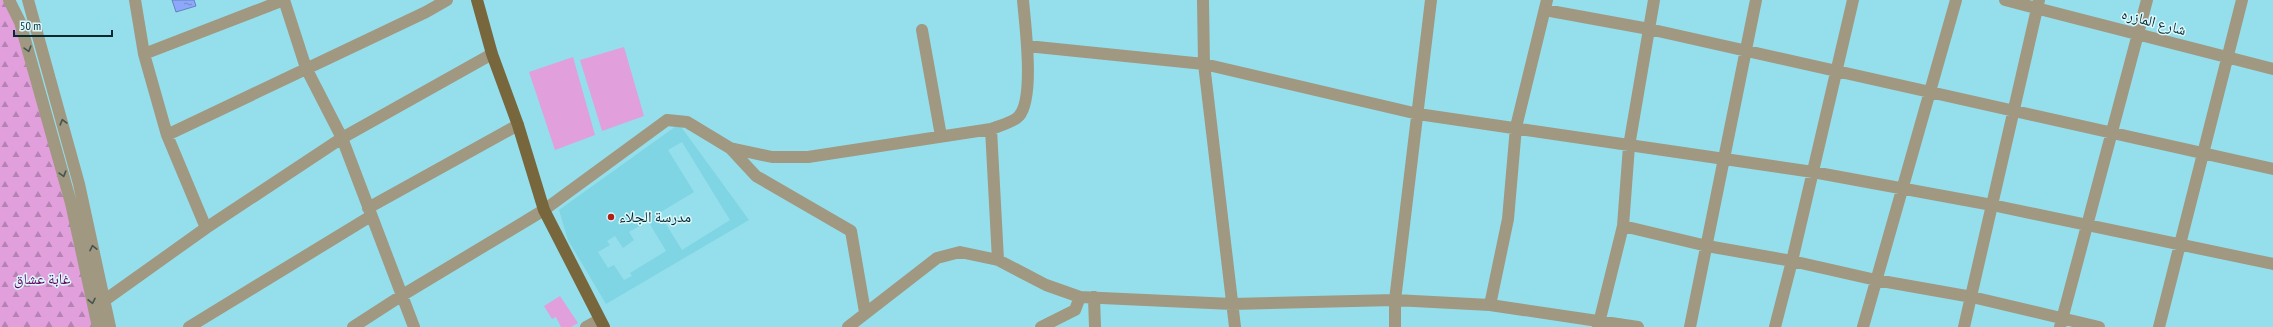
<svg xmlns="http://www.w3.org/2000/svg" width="2273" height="327" font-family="'PT Sans Narrow','Noto Naskh Arabic',sans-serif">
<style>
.built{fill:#7fd5e3;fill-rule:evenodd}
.forest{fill:url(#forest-firs)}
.garden{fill:#e19fdc}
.water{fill:url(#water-ripples);stroke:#6582be}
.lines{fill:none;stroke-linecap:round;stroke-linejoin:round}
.minor{stroke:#a19881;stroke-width:12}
.major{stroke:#78673c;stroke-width:12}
.oneway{stroke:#45554f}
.poi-dot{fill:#af1f16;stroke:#dcf8fd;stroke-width:1.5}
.labels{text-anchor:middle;stroke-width:3;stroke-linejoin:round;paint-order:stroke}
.street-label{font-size:15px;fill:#08292e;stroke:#dcf8fd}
.poi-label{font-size:15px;fill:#08292e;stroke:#dcf8fd;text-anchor:start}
.park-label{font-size:15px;fill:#60035e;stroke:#dcf8fd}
</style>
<defs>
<pattern id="forest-firs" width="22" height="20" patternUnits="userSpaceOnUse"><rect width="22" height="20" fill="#e19fdc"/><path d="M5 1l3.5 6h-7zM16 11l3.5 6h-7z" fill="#b482b3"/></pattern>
<pattern id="water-ripples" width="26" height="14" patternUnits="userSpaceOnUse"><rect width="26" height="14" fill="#8da8fb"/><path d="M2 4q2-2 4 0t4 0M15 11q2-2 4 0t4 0" fill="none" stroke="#7189cc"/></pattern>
</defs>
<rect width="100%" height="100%" fill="#95dfec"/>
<path class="built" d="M679,124L749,220L606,304L568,240L559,210ZM682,142L730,220L682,250L659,213L694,192L668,150ZM648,221L666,251L630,273L632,276L624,280L614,265L608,268L598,252L610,245L607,241L615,236L623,248L634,240L629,232Z"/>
<path class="forest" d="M0,0H8L65,187L95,327H0Z"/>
<path class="garden" d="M624,47L644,116L602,131L580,60Z
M573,57L595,135L555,150L529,72Z
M560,296L578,323L571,327H561L556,317L552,319L544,306Z"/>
<path class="water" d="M172,0H194L196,6L176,12Z"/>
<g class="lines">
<path class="minor" d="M9,0L20,22L71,203L98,327
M28,0L79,184L110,327
M135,0L144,54L167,135L206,228
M1203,0L1204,64L1235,327
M2005,0L2273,69
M1545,10L1649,29L2273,169
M922,30L941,136
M1027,46L1204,64L1418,114L1813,172L1992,205L2273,264
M144,54L284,0L306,68L342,138L414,327
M167,135L426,12L447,0
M730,148L756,176L851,231L865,312
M368,208L518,125
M1623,226L1707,246L1792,261L1876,280L1972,297L2099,327
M998,260L991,129C999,126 1014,122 1019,116C1035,98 1025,24 1023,0
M1094,297L1095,327
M105,300L206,228L342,138L492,54
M1490,305L1508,219L1516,127L1547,0
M189,327L371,216
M353,327L401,296L544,210L667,120L687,122L730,148L772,157H808L991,129
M586,327L599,320
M848,327L937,258L960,252L998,260L1046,285L1080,297L1232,304L1395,300L1490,305L1638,327
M1041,327L1075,310L1080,297
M1395,327V300L1431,0
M1598,327L1623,226L1629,146L1654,0
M1690,327L1756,0
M1775,327L1792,261L1853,0
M1863,327L1956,0
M1964,327L2039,0
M2060,327L2147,0
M2159,327L2242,0"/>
<path class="major" d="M477,0L492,54L518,125L544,210L604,327"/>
</g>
<defs><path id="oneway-chevron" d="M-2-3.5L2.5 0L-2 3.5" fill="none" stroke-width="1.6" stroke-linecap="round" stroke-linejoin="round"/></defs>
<g class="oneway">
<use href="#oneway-chevron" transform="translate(28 49) rotate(74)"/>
<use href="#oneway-chevron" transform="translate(63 122) rotate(-105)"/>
<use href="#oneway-chevron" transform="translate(63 174) rotate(74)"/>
<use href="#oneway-chevron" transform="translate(93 248) rotate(-102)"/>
<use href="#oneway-chevron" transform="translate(92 301) rotate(78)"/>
</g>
<circle class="poi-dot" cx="611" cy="217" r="4"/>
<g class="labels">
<g class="street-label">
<text transform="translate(2154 22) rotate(15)" y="5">شارع المازره</text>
</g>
<g class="poi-label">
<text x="619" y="222">مدرسة الجلاء</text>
</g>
<g class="park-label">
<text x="42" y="284">غابة عشاق</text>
</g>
</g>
<path d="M14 30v6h98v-6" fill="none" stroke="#08292e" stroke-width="2"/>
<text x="20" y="30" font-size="12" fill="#08292e" stroke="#dcf8fd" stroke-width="3" paint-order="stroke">50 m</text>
</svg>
